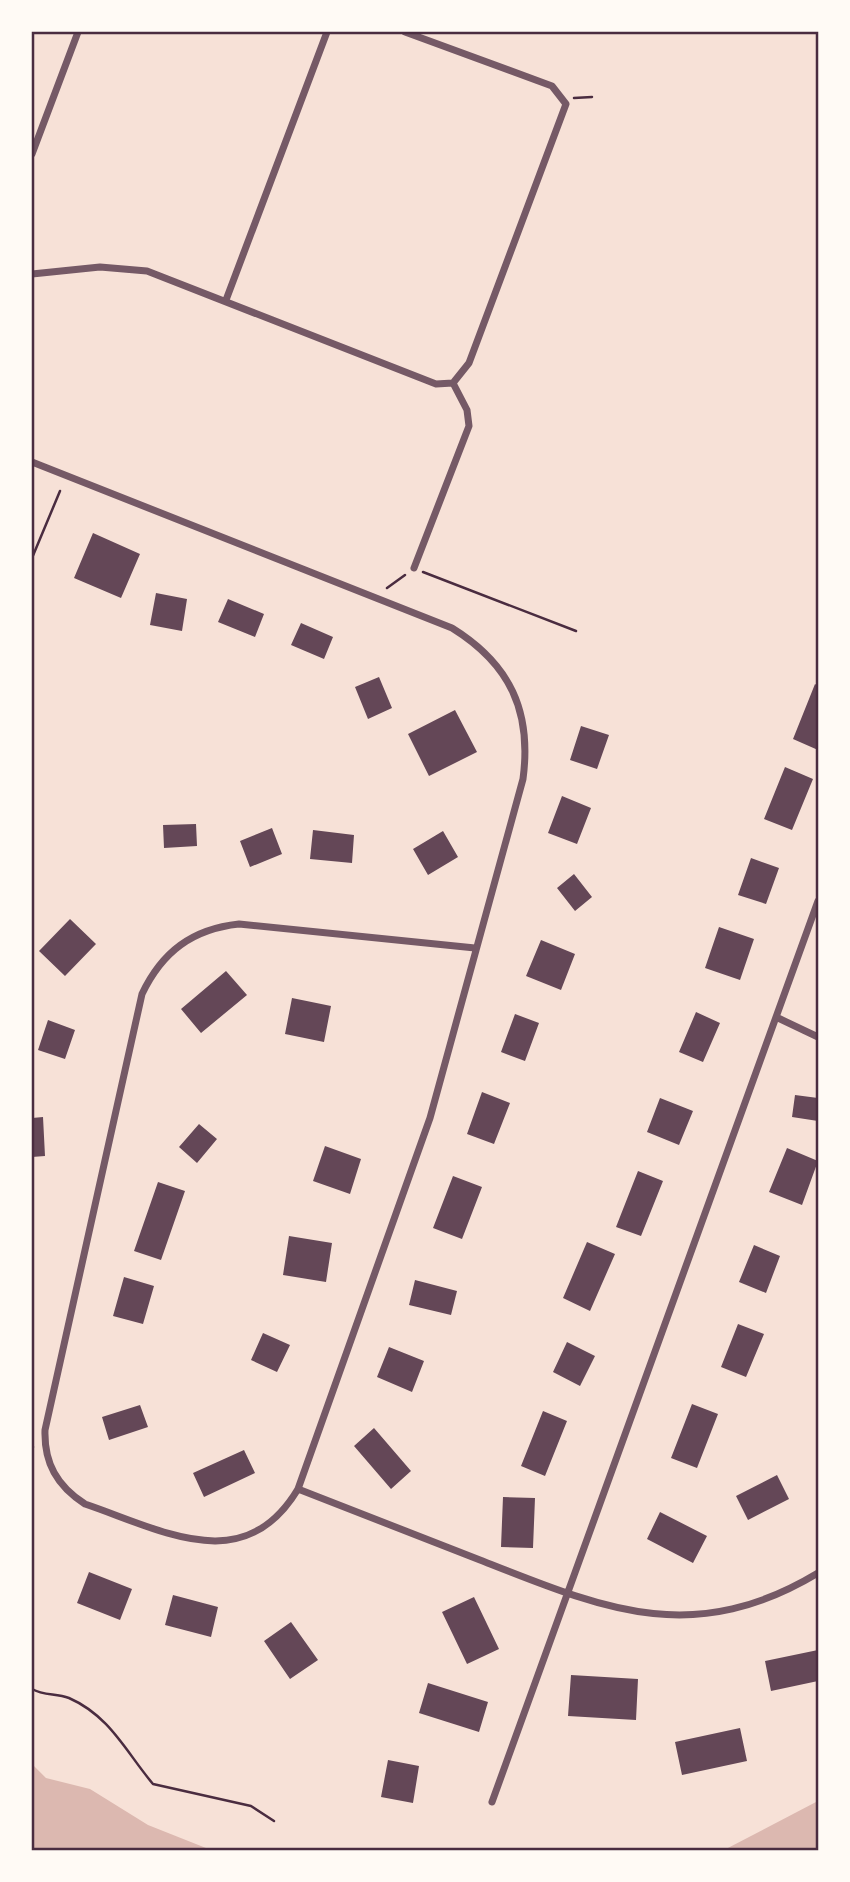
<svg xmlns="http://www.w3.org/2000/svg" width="850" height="1882" font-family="'Work Sans',sans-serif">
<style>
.water{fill:#dcb8b0}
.building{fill:#644757}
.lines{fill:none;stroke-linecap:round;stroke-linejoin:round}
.path{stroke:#4a2c40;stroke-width:2.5}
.minor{stroke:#755966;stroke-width:7}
.neatline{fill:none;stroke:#4a2c40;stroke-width:2.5}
</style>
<rect width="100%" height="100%" fill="#f7e1d7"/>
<path class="water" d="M32,1764L46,1778L90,1789L148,1825L211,1850H32Z
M818,1799V1850H724L816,1802Z"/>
<path class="building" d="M93,533L140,554L121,598L74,578Z
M156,593L187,599L182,631L150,625Z
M228,599L264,614L255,637L218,622Z
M301,623L333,637L324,659L291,645Z
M379,677L392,708L368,719L355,687Z
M815,684L818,686V750L793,739Z
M455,710L477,752L429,776L408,734Z
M581,726L609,735L597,769L570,760Z
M785,767L813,779L792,830L764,819Z
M562,796L591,808L577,844L548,833Z
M196,824L197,846L164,848L163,825Z
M272,828L282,854L250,867L240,841Z
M313,830L354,835L352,863L310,859Z
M443,831L458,857L428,875L413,849Z
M751,858L779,868L766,904L738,895Z
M574,874L592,897L575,911L557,888Z
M70,919L96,944L65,976L39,951Z
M719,927L754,939L740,980L705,968Z
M541,940L575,954L561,990L526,976Z
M226,971L247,995L201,1033L181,1009Z
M292,998L331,1006L324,1042L285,1034Z
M696,1012L720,1023L703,1062L679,1052Z
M515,1014L539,1023L525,1061L501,1052Z
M48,1020L75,1030L65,1059L38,1050Z
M482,1092L510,1103L494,1144L467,1134Z
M795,1095L818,1098V1121L792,1117Z
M660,1098L693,1111L679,1145L647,1132Z
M43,1117L45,1156L32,1157V1118Z
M199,1124L217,1139L197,1163L179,1147Z
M325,1146L361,1159L350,1194L313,1181Z
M787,1148L818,1161L802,1205L769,1192Z
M638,1171L663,1181L641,1236L616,1227Z
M453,1176L482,1187L462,1239L433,1228Z
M158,1182L185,1191L161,1260L134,1251Z
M289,1236L332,1243L326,1282L283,1275Z
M587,1242L615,1254L590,1311L563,1298Z
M754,1245L780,1256L766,1293L739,1282Z
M124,1277L154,1286L143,1324L113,1316Z
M415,1280L457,1291L451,1315L409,1305Z
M738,1324L764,1334L746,1377L721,1367Z
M263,1333L290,1345L277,1372L251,1360Z
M567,1342L595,1356L580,1386L553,1372Z
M389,1347L424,1361L412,1392L377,1377Z
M692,1404L718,1414L697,1468L671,1458Z
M140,1405L148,1427L109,1440L102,1417Z
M543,1411L567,1421L545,1476L521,1466Z
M374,1428L411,1471L391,1489L354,1446Z
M244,1450L255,1473L204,1497L193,1473Z
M777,1475L789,1499L748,1520L736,1496Z
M503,1497L535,1498L533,1548L501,1547Z
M660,1512L707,1536L693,1563L647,1539Z
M89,1572L132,1589L120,1620L77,1603Z
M173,1595L218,1607L211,1637L165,1625Z
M474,1597L499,1649L467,1664L442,1612Z
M291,1622L318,1660L290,1679L264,1641Z
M818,1650V1681L771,1691L765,1661Z
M571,1675L638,1679L636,1720L568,1716Z
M428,1683L488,1702L479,1732L419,1713Z
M740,1728L747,1761L682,1775L675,1742Z
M388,1760L419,1766L413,1803L381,1797Z"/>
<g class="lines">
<path class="path" d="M574,98L592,97
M32,558L60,491
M423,572L576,631
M387,588L405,575
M32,1447H33
M32,1689C44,1696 56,1693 69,1698C110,1716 126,1752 153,1784L251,1806L274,1821"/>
<path class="minor" d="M405,32L552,86L566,104L469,363L453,383
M32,154L78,32
M32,274L100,267L147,271L436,384L453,383
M226,300L327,32
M32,462L452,628C510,664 532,711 523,779L430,1118L298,1489C244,1579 162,1530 85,1504C57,1486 44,1463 45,1430L142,994C162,952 192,929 239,924L475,948
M414,568L469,426L467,410L453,383
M776,1017L818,1037
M298,1489C359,1513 420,1537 480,1560C604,1609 693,1648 818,1573
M492,1802L818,901"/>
</g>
<rect width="850" height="1882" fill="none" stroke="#fffaf5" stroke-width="66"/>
<rect x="33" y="33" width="784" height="1816" class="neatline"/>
</svg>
